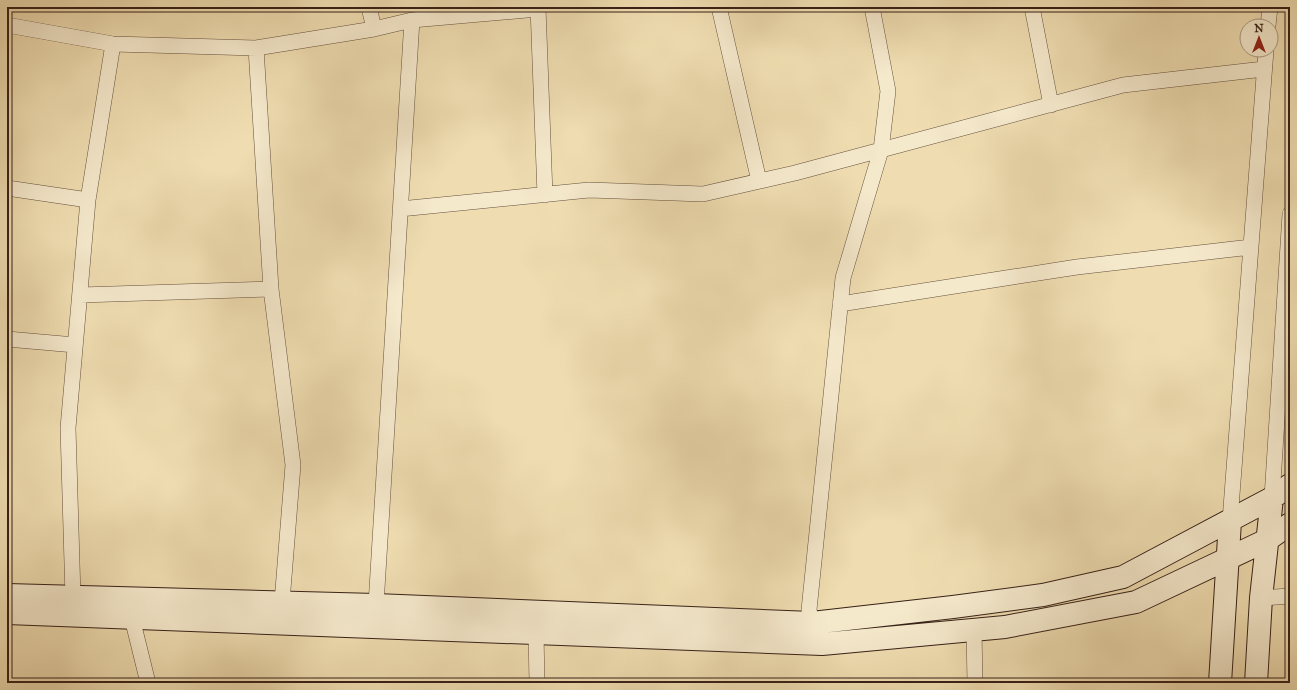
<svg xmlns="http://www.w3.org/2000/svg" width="1297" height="690" font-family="'IM FELL Great Primer',serif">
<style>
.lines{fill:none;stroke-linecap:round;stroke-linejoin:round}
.minor-casing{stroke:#65503e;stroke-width:16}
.secondary-casing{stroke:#372118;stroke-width:24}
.minor{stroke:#f5e9cc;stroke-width:15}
.secondary{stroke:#f5e9cc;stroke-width:22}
</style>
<rect width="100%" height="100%" fill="#efddb1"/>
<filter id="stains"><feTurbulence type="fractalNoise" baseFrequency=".005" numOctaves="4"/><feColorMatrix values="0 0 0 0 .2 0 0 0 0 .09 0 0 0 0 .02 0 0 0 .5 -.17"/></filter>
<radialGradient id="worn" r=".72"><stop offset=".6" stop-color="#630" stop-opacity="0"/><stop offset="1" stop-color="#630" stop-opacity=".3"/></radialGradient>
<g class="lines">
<g class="minor-casing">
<path id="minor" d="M369,7L374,29
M538,7L545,195
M719,7L759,181
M1032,7L1051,105
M7,25L113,44L256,48L374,29L412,20L538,9
M1268,26L1270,7
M256,48L271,289L293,465L282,602
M7,188L88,200
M400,209L589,190L703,194L795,173L1123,85L1264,69
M80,295L271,289
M840,304L1077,267L1251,247
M7,339L75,345
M1272,498L1290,214
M1230,521L1266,50
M73,597L68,428L88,200L113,44
M1261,598L1290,596
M376,605L412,20
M132,618L148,683
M812,623L809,610L843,278L881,150L888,91L872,7
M974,630L975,683
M536,633L537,683"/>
</g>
<g class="secondary-casing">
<path id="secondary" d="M7,595L376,605L812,623L953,607L1043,595L1123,577L1272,498L1290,485
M7,613L822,644L1005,627L1136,602L1267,540L1290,524
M1220,683L1230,521
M1256,683L1261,598L1272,498"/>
</g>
<use href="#minor" class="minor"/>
<use href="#secondary" class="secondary"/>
</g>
<rect width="1297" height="690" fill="none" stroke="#efddb1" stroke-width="24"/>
<rect x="8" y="8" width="1281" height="674" fill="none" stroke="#372118" stroke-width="2"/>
<rect x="12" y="12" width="1273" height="666" fill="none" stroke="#372118"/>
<g transform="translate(1259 38)"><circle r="19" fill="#f5e9cc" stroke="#a99984"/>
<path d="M0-3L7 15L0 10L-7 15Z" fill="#8f2418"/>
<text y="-6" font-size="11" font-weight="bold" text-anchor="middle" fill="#372118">N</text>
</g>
<rect width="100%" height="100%" filter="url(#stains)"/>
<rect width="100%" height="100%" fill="url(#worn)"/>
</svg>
